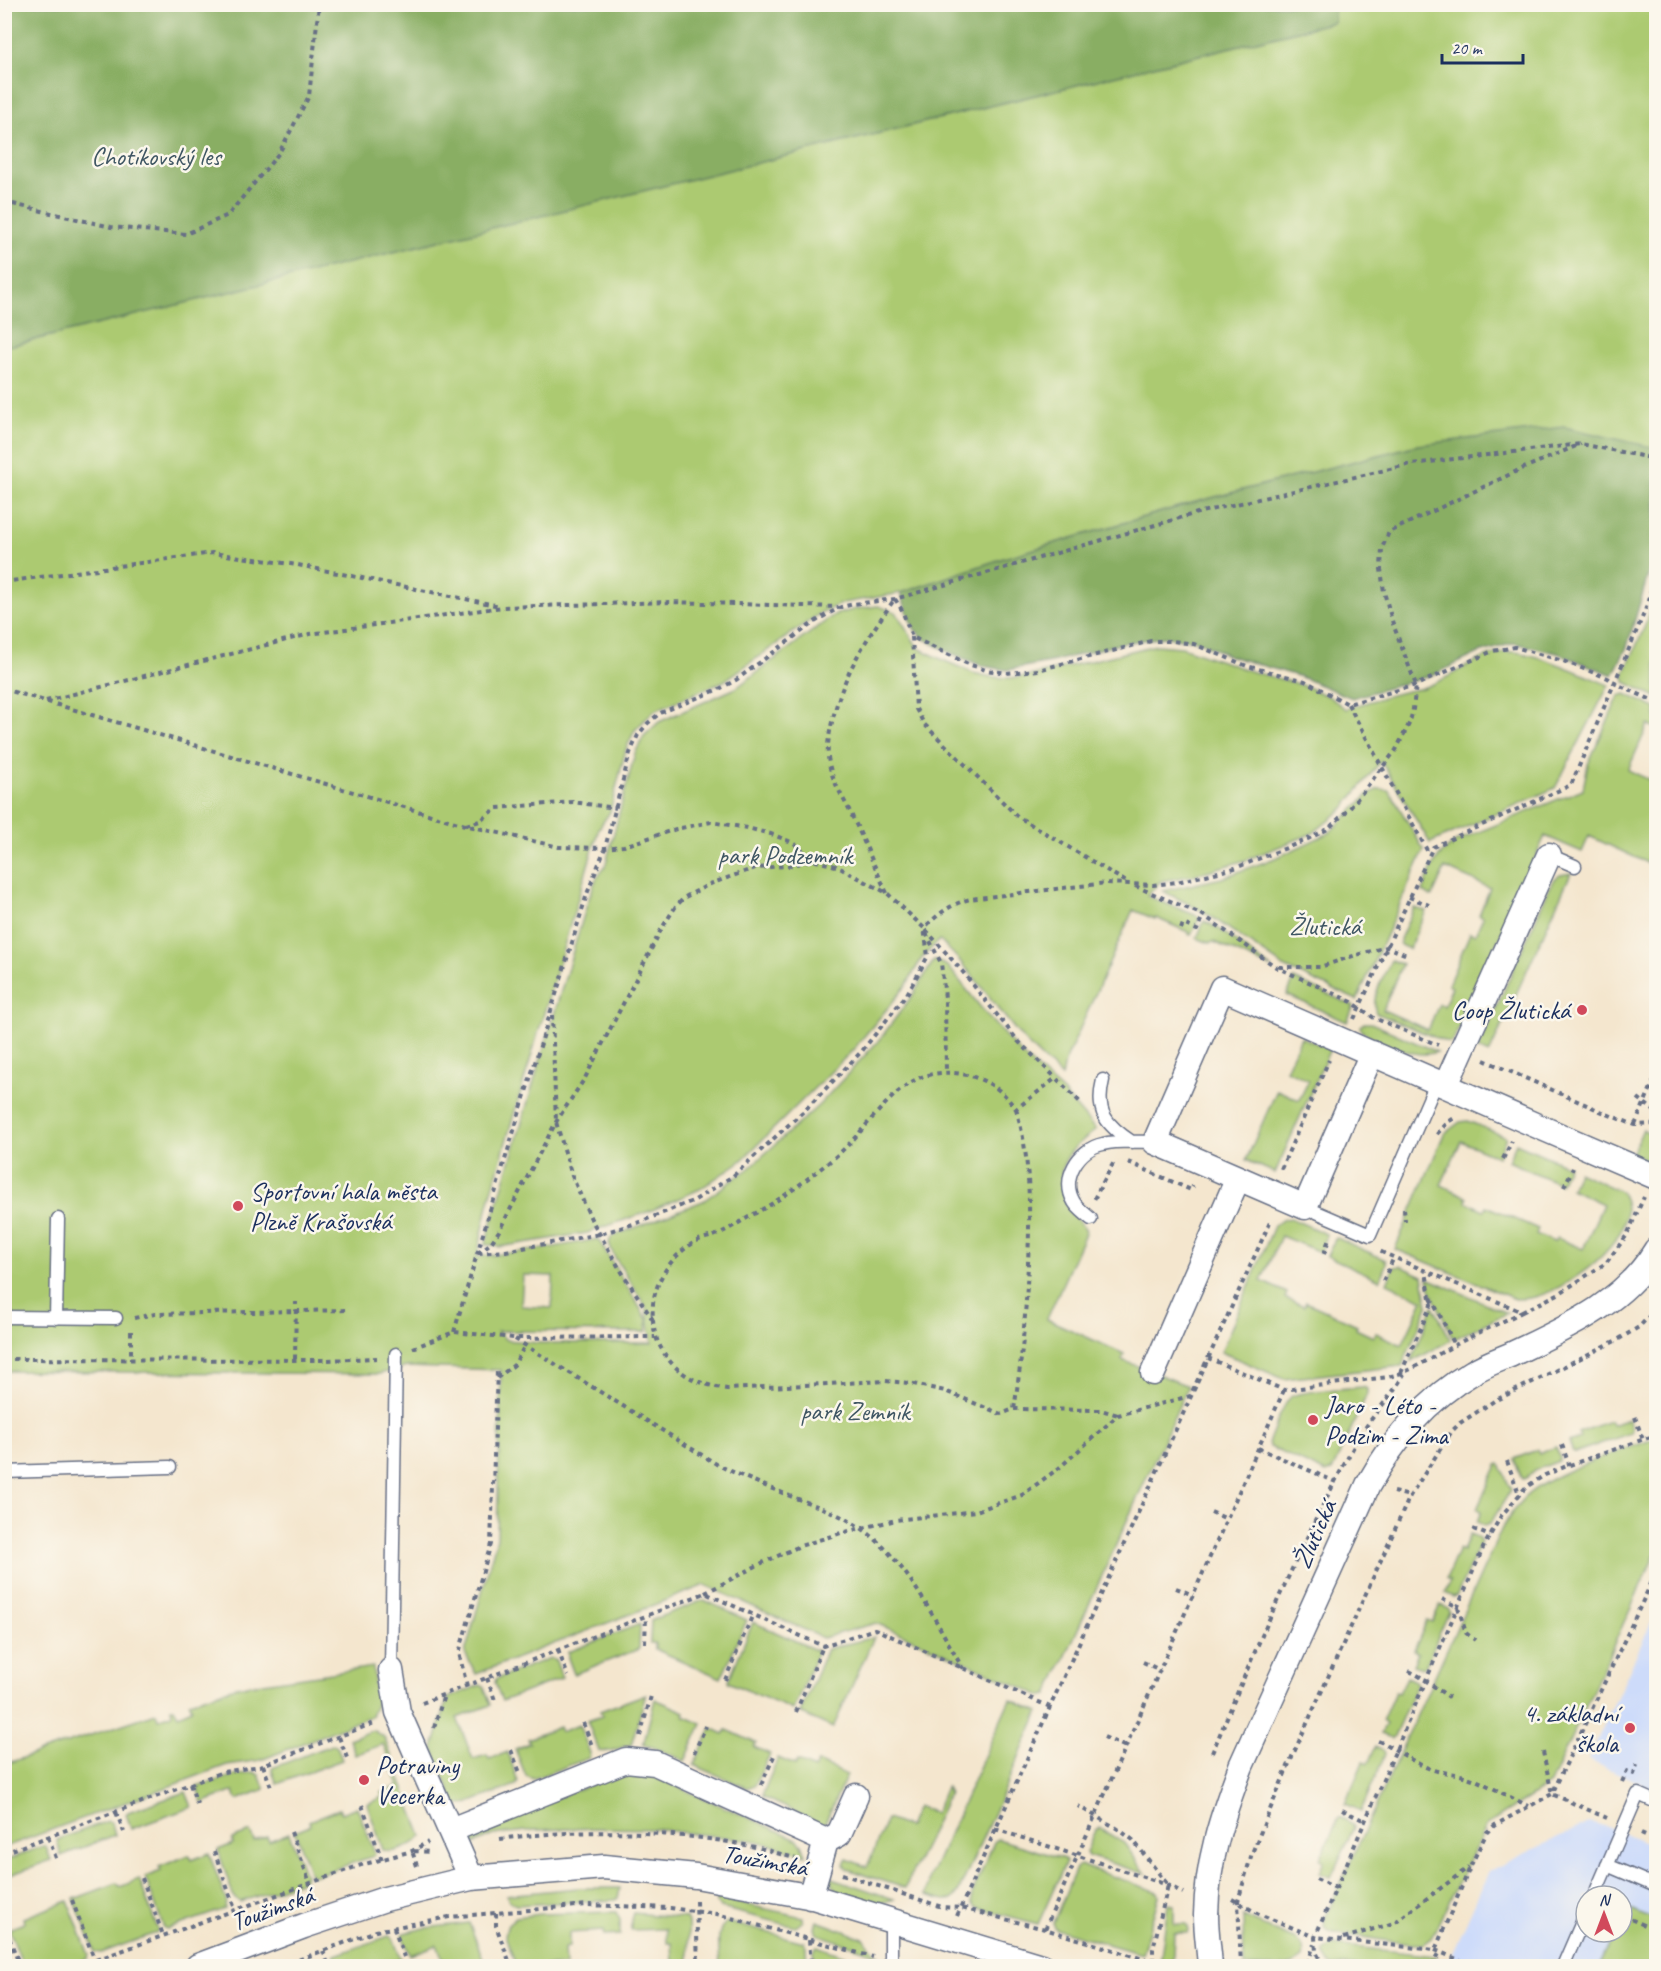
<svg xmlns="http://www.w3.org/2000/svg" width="1661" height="1971" font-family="Caveat,sans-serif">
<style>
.built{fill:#cddbfa;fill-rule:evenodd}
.green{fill:#acca71;stroke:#647c68;stroke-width:1.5;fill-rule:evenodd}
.forest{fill:#89ae63;stroke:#526e60;stroke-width:1.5}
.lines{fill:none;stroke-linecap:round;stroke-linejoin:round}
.lane-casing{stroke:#676f85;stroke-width:15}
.street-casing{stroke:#676f85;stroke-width:27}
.path{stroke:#676f85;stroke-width:4;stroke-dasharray:4.5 4.5;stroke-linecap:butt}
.lane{stroke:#fff;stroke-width:12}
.street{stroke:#fff;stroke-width:24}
.poi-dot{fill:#d1495b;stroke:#fbf7ec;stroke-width:2}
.labels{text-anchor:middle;stroke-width:5;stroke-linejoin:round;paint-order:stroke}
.park-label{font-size:26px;fill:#3f5663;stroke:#fbf7ec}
.poi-label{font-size:26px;fill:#1b2f5e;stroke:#fbf7ec;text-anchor:start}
.street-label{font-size:26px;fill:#1b2f5e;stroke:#fbf7ec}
</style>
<rect width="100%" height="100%" fill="#fbf7ec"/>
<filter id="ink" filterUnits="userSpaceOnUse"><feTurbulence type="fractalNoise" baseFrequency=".0167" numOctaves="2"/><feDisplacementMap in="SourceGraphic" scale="12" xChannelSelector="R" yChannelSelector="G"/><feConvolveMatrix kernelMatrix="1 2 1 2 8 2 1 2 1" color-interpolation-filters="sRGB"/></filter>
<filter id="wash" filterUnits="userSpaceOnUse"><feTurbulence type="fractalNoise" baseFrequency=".008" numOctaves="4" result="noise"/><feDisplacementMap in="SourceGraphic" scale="24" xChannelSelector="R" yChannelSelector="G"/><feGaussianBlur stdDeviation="1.35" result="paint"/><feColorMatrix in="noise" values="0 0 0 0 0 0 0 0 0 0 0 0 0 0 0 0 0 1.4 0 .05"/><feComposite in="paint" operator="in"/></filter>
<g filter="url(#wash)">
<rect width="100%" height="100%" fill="#f4e6ce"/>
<path class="built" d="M1656,1612V1790L1588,1760Z
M1590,1822L1611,1828L1656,1848V1966H1447L1489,1871ZM1586,1896H1622V1932H1586Z"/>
<path class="green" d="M1334,5H1656V449L1418,445L1192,503L1004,558L901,593L843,603L822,612L724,681L654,711L635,730L626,749L610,812L599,828L509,1131L488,1205L477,1257L543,1249L598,1239L648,1321L646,1332L497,1331L506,1340L539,1343H652L646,1307L614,1256L609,1243L611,1237L703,1201L748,1169L819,1105L880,1039L914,993L934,960L948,966L990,1019L1026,1059L1063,1092L1096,1130C1072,1147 1054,1164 1064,1195C1065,1200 1066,1205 1068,1209C1073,1216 1081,1223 1086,1231L1047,1319L1124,1354L1122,1360L1188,1386L1048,1695L1042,1696L876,1623L823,1638L705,1585L476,1674L465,1653L497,1538L501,1370L407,1367L379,1374L5,1371L4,347L1334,22ZM523,1275L553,1276L552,1308L521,1306Z
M1656,590V697L1625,682L1624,674L1647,621Z
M878,606L896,612L918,648L945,661L973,673L991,677L1009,678L1029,676L1156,645L1182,647L1250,671L1302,685L1328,696L1346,709C1364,703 1383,697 1403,692C1410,690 1418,690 1425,687C1454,678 1481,650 1514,652C1540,654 1583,675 1609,685L1555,788L1430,843L1381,761L1344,808L1313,833L1246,860L1190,876L1161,881L1147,896L1200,917L1191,935L1188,934V932L1156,918L1155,919L1133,910L1065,1062L1062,1077C1049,1064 1034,1052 1022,1038C994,1005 971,969 939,940L922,958L905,987L852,1051L741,1161L700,1189L650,1211L587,1233L499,1247L496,1245H485L588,901L596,879L605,867L635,753L644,736L659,722L736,688L834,615L856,609Z
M1625,694L1656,708V728L1648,725L1628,770L1654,782L1653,786L1656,788V867L1589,836L1582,852L1545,836L1453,1041L1450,1043L1446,1042L1376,1013C1370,996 1385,975 1391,960L1402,964L1383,1010L1428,1030L1439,1004L1444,1006L1452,987L1448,985L1470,933L1475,935L1483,917L1479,915L1490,888L1445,868L1432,897L1422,892C1431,869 1435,855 1457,841L1583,789L1588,764L1619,696Z
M1378,789L1389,790L1424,850L1357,1000L1284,967L1206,913L1163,891L1222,878L1278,857L1329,833L1369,794Z
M1571,873L1489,1054L1478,1049L1553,880L1560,875Z
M1414,908L1426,911L1409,949L1400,945V939Z
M1204,921L1219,929L1271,968L1214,942L1209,943L1197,938Z
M1294,979L1354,1006L1347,1022L1287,995Z
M1364,1023H1371L1437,1052C1412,1060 1383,1042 1361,1031L1360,1026Z
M1301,1037L1330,1049L1275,1173L1246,1160L1277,1090L1299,1100L1309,1080L1286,1070Z
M1468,1121L1506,1137L1498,1157L1461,1141L1441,1185L1467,1197L1466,1202L1484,1210L1486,1206L1538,1229L1536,1234L1554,1242L1557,1238L1583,1249L1603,1204L1571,1189L1578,1172L1620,1191C1648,1233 1572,1286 1538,1296C1530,1299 1523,1299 1515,1299L1395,1249L1444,1134L1460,1122Z
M1643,1129L1653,1136L1650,1149L1656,1153V1161L1654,1164L1632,1154Z
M1516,1143L1568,1166L1560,1184L1508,1161Z
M1290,1218L1326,1234V1238L1320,1252L1281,1236L1261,1281L1287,1293L1285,1298L1304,1306L1306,1302L1357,1325L1356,1329L1373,1337L1376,1333L1402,1345L1423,1300L1387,1283L1394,1267L1401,1266L1423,1276L1428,1306L1402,1366L1284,1379L1221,1352L1274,1226L1282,1220Z
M1337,1238L1386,1260V1264L1380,1280L1327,1256L1335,1239Z
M1428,1278L1507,1313L1454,1339L1431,1292Z
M1433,1306L1451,1340L1411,1362Z
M1363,1387L1367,1389V1394L1332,1471L1326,1473L1270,1447L1268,1443C1273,1432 1283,1402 1292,1396C1302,1391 1349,1388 1363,1387Z
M1628,1419L1632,1429L1631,1433L1577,1452H1573L1569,1442L1580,1438L1578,1433L1610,1421L1612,1425Z
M1656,1438V1552L1550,1784L1487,1825L1431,1938L1423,1944H1409L1329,1932L1324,1927L1325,1918L1502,1528C1508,1519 1514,1509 1521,1501C1546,1473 1620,1452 1656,1438Z
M1556,1447L1560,1458L1559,1461L1535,1470L1526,1478L1522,1479L1514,1459L1537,1450L1539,1454Z
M1500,1464L1511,1490L1490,1524L1485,1526L1477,1522L1481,1511L1477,1509L1497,1465Z
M1470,1534L1479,1538L1481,1542L1457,1595L1453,1597L1445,1593L1450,1581L1446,1579L1459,1549L1463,1551Z
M704,1600L747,1620L721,1678L655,1649V1643H650L651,1620Z
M1440,1605L1448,1609L1449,1612L1425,1667L1422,1668L1413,1665L1418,1653L1414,1651L1427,1620L1432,1622Z
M753,1622L818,1651L793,1710L728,1682Z
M640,1624L639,1649L574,1674L568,1658V1652Z
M874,1637L833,1728L800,1713L827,1649Z
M550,1658L556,1661L562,1678L502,1701L495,1683L496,1679Z
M373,1667L376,1705L371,1716L261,1760L227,1765L5,1847V1764L156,1713L158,1719L172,1714L171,1708H174L178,1715L192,1709L189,1702L235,1687Z
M1407,1677L1415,1681L1417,1684L1394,1736L1391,1738L1381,1734L1386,1724L1382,1721L1395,1692L1399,1693Z
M480,1685L484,1687L491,1705L457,1718L473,1759L487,1755L489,1759L508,1752L518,1782L516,1785L466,1804L455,1805L433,1748L448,1698Z
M646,1694L631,1745C621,1746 609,1754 599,1751L587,1721L602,1716L600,1711Z
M655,1699L685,1712L684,1716L702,1724L685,1761L656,1748L643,1745Z
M1010,1699L1039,1712L958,1893L952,1900H944L926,1895L930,1877Z
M579,1725L590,1753L589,1758L533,1779L526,1776L515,1749L530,1743L528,1739L559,1727L561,1732Z
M711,1728L724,1734L727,1730L756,1743L754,1747L770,1754L755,1785L747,1788L694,1765Z
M373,1730L384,1737L422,1836C414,1845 394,1855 383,1850L367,1804L382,1797L381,1793L399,1786L383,1744L355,1755L349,1739Z
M334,1744L337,1746L342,1760L277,1784L272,1771V1768Z
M1375,1747L1384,1751L1385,1754L1361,1811L1345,1804L1363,1762L1368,1764Z
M778,1758L795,1765L797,1761L814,1769L818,1762L847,1775L824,1825L763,1797V1793Z
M254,1772L259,1775L265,1789L237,1800L234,1791L202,1803L197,1787L229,1777Z
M644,1772L797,1839L802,1844L806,1855L757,1841L654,1829L600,1828L535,1830L493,1835L471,1845L467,1832L622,1773Z
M946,1787L949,1793L905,1888L847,1869L844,1864L847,1859L867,1867L887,1819L908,1827L917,1806L935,1813Z
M186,1792L192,1807L131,1829L126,1814L128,1812Z
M357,1807L375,1853L374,1856L314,1876L310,1874L295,1831L310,1825L309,1821L339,1809L341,1813Z
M1339,1817L1353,1824L1354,1827L1331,1877L1319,1873L1324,1861L1320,1859Z
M108,1821L112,1823L115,1835L61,1856L57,1840Z
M1099,1828L1124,1843L1146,1874L1088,1856L1086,1853L1095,1830Z
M250,1832L254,1841L267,1837L269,1841L289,1833L305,1875L303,1881L240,1902L234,1898L218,1850L233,1844L232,1839Z
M998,1839L1064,1859L1066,1862L1038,1924L975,1907L972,1902V1894L994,1842Z
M43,1846L46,1847L51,1860L5,1877V1861Z
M209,1853L226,1900L225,1909L168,1929L164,1928L145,1877L161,1871L159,1867L189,1855L192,1860Z
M1080,1865L1158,1892L1159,1896L1142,1954L1056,1929L1053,1923L1076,1868Z
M829,1877L894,1899C872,1908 862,1904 840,1897Z
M139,1879L158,1930L156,1933L101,1953L95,1952L74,1899L117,1883L120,1887Z
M578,1888H620L618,1898L615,1900L516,1905L509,1900L506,1895Z
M716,1898L803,1917V1921L796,1927L721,1908L716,1903Z
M68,1901L89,1955L87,1959L67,1966H23L9,1929L24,1923L23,1918Z
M1168,1904L1174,1905V1924H1187L1189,1931L1188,1933H1174L1173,1955L1171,1965L1166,1966L1162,1964L1161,1957Z
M1627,1907L1656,1920V1966H1599L1615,1932H1622V1918Z
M616,1912L620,1920V1935L604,1936L603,1931L569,1933V1947L564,1948L565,1966H516L505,1935L508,1924L516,1917L541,1914Z
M633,1913L686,1918L688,1922L689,1966H668V1963H673L672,1943H667L666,1929L631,1930V1920Z
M1243,1917L1296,1940C1303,1945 1305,1950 1303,1958C1288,1971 1262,1967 1244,1966Z
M817,1921L863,1938L878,1955L817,1934L815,1927Z
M727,1922L804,1942L806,1946L807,1966H720C720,1952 714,1931 727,1922Z
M469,1923L486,1966H446L437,1945L410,1955L402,1935L404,1933L425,1928Z
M389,1936L393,1938L401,1959L380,1966H335L333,1962L335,1955Z
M1334,1945L1437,1956L1431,1966H1331L1324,1955V1951Z
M817,1946L872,1966H815L814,1950Z"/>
<path class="forest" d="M1334,5V22L5,347V5Z
M1564,427L1656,448V548L1627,647L1613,675L1557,653L1514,643L1479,653L1437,673L1417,680L1352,698L1301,677L1230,656L1198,641L1165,637L1123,643L1055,661L1007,670L982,666L951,653L924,639L915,630L909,618L901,593L1004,558L1192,503L1418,445Z"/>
</g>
<g filter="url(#ink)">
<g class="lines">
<g class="lane-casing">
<path id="lane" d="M1549,855L1575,866
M1103,1080C1095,1112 1106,1125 1132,1142
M1305,1207L1370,1235L1437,1081
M1091,1219C1086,1214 1078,1209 1074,1202C1060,1179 1078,1149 1103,1144C1119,1140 1138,1142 1155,1142
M4,1317L116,1318
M56,1318L58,1219
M4,1472L170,1467
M391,1670L396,1354
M1607,1865L1656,1886
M1594,1896L1638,1794L1656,1802
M891,1921V1966
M1563,1966L1586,1913"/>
</g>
<g class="street-casing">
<path id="street" d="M1372,1053L1305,1207L1155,1142L1222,988C1367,1052 1511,1115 1656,1177
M1446,1085L1549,855
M1153,1373L1238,1178
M391,1670L398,1712L471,1878
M451,1830L626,1760L655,1763L826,1841
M810,1897L826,1841L839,1834L856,1796
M198,1966L304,1926L385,1899L471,1878L604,1867L696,1876L813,1897L1041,1966
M1210,1966C1209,1950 1206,1932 1206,1915C1207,1861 1222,1816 1241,1766L1368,1485C1394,1439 1426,1399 1473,1372C1484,1365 1498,1360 1510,1355C1564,1329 1624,1304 1656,1250"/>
</g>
<path class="path" d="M4,202L111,227L186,234L228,215L279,153L309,96L319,4
M4,582L212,553L298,565L500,606
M895,599L902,610L912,637L968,664L986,670L1007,673L1038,670L1151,641H1173L1194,644L1247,666L1305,681L1348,704L1416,685L1493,651L1515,647L1563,661L1608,678L1614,683L1656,702
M912,637L916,709L924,724L1017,816L1128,883
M4,689L465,825L559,847L605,848L624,846L676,829L711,822L747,828L771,834L794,843L812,860L836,866L887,893L924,928C938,914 951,904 970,899L1106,883L1153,885L1177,882L1235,868L1304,841L1328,829L1350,808L1396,750L1410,722L1413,709L1416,685L1393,624L1384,592L1381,569L1382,548L1389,532L1519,470L1581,444
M46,701L310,634L503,607L670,602L838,607
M1348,704L1429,854
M466,825L480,821L497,808L573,802L616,808
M1135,886L1203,915L1276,967L1352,1002L1374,1018L1438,1045
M887,893C875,868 865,843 853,818C845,800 832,782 829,763C826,749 829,736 832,722C844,672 865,641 894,600
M1409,897L1429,905
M1181,929L1183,924L1197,930L1203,915
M926,930L962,971L1018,1041L1056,1078
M926,933L941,963L945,998L946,1072
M1279,967H1320L1356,955L1387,947L1407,955
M552,1015L556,1122L572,1176L591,1219L618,1266L653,1320
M1354,1019L1433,847L1571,785L1645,611L1656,573
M1484,1060L1614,1117L1635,1125L1656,1124
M1638,1098L1656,1112
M1016,1109C1031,1158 1030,1211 1028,1263C1026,1312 1022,1360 1014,1409L1001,1414L945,1391L909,1383L885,1381L727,1389C696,1384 673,1373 659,1344C653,1332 652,1317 653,1304C656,1278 674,1252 699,1240C704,1238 711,1237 716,1235C728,1230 740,1222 752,1215C775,1203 796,1188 816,1172C827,1164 838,1155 847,1146C868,1125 899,1081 928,1075C953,1069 981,1075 1001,1092C1006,1096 1011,1103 1016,1109L1056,1078L1081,1103
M1635,1125L1656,1076
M1437,1134L1448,1122L1456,1117
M1503,1159L1512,1141
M1128,1162L1191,1190L1193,1186
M1281,1169L1329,1060
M1564,1187L1573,1168
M1097,1198L1095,1197L1115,1160
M1404,1209L1405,1221
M478,1253L506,1251L600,1234L640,1222L695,1200L733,1176L808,1107L862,1051L907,994L928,956L924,928
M478,1253L491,1243L499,1231L556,1122L585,1078L662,928L676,906L685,897L710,884L755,868L788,866L812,860
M1324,1254L1329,1239
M1383,1281L1394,1257
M1431,1298L1455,1345
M1522,1312L1560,1293L1606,1263L1627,1235L1644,1197
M134,1318L155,1314L347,1310
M131,1331V1360
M454,1332L504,1163L587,894L605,848L630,753L638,735L648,723L660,713L719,689L736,680L813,623L826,615L841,607L854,604L895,599L1201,512L1412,464L1581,444L1656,459
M515,1339L718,1465C741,1476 765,1486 790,1496C814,1505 839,1513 861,1528C906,1559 936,1622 963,1669
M413,1348L454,1332L514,1338L655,1337
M4,1359L326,1360L377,1358
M295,1359L296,1302
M1401,1373L1431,1305L1426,1271
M497,1378L514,1365L525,1345
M1014,1409L1101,1410L1118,1415
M1635,1417L1643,1440
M1562,1445L1569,1465
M1258,1448L1336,1482
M1507,1461L1519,1494
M1393,1492L1410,1496
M1211,1512L1227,1519
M1473,1529L1490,1536
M1176,1588L1193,1595
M705,1593L762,1563L800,1546L841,1533L896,1520L976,1511L1022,1495L1059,1468L1118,1415L1190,1396L1208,1358L1284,1390L1388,1377C1413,1371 1432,1357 1455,1345C1477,1333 1500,1323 1522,1312L1379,1251
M1442,1599L1458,1607L1466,1633L1475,1640
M645,1643L646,1616
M558,1650L568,1676
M1143,1662L1160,1670
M1409,1671C1425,1678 1435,1688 1449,1697
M487,1678L496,1703
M725,1680L753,1614
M467,1686L459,1653L491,1544L497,1370
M422,1703L705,1593L823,1646L875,1629L1050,1707
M796,1712L823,1646
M583,1723L593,1748
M434,1728L444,1695
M640,1736L651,1696
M339,1737L347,1758
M1104,1737L1126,1747
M1378,1741C1396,1748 1410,1761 1428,1768C1439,1773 1449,1772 1460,1775C1481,1780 1508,1797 1529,1806
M511,1750L521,1775
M1543,1752L1552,1794L1607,1818
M694,1753L706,1726
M1212,1753C1256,1648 1301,1541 1357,1441C1370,1417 1391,1398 1404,1374
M263,1765L271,1787
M1622,1782L1627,1771L1634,1774L1637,1765
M190,1784L197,1804
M761,1785L774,1756
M362,1805L382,1860
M1342,1810L1365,1821
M116,1812L124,1832
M995,1829L1168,1885L1183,1893
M291,1832L310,1883
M1641,1834L1656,1841
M48,1837L56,1858
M500,1839C580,1828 676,1830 755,1847C769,1850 782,1855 795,1858
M214,1851L235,1909
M4,1853L223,1772L260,1766L377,1722
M417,1866L412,1851L431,1852
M842,1874L942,1907L961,1908L1045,1929L1153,1962V1949L1168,1885L1133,1840L1118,1829L1078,1806
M142,1878L163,1935
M1316,1879L1336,1888
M1232,1899L1257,1913L1315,1937L1484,1546L1501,1516L1526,1487L1545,1475L1567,1466L1656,1435
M72,1900L95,1961
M696,1901L698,1966
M496,1913V1926L511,1966
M957,1916L1050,1707L1271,1220
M1623,1916L1656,1930
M394,1928L404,1957
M1045,1929L1284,1390
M6,1930L20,1966
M1344,1938L1394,1923L1469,1867
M809,1940L811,1966
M1435,1950L1474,1966
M323,1951L329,1966
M1153,1962L1159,1966
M79,1966L358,1866L412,1851L428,1842
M282,1966L376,1931L449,1917L587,1905L670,1908L717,1914L873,1957
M1241,1966L1238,1901L1252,1853L1291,1759L1410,1496L1452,1431L1460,1423L1494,1401L1619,1339L1639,1327L1656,1309
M1298,1966L1309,1960L1314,1944
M1323,1966L1316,1952L1315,1937L1435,1950L1471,1865L1487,1832L1495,1825L1552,1794L1656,1573
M1432,1966L1440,1952"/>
<use href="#lane" class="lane"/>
<use href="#street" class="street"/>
</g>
</g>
<g class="poi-dot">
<circle cx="1582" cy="1010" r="6"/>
<circle cx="238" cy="1206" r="6"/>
<circle cx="1313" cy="1420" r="6"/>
<circle cx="1630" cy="1728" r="6"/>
<circle cx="364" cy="1780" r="6"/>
</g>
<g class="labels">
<g class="park-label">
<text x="156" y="165">Chotíkovský les</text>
<text x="785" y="864">park Podzemník</text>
<text x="1325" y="935">Žlutická</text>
<text x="855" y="1420">park Zemník</text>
</g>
<g class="poi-label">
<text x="1570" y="1019" text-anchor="end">Coop Žlutická</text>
<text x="250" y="1200">Sportovní hala města<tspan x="250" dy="30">Plzně Krašovská</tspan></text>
<text x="1325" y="1414">Jaro - Léto -<tspan x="1325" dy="30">Podzim - Zima</tspan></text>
<text x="1618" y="1722" text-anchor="end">4. základní<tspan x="1618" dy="30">škola</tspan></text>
<text x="376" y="1774">Potraviny<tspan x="376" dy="30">Vecerka</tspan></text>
</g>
<g class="street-label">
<text transform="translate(1314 1534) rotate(-66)" y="9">Žlutická</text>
<text transform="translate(765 1860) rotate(10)" y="9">Toužimská</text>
<text transform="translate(272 1908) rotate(-20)" y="9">Toužimská</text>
</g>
</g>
<rect width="1661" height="1971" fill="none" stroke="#fbf7ec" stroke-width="24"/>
<g transform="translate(1604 1914)"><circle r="28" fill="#fbf7ec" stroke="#a1a7b3" stroke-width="1.5"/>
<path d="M0-4.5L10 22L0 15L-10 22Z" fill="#d1495b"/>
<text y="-9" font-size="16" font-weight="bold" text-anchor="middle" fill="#1b2f5e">N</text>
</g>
<path d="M1442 54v9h81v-9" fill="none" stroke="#1b2f5e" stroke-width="3"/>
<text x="1451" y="54" font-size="18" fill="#1b2f5e" stroke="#fbf7ec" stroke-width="4.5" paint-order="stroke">20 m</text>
</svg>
